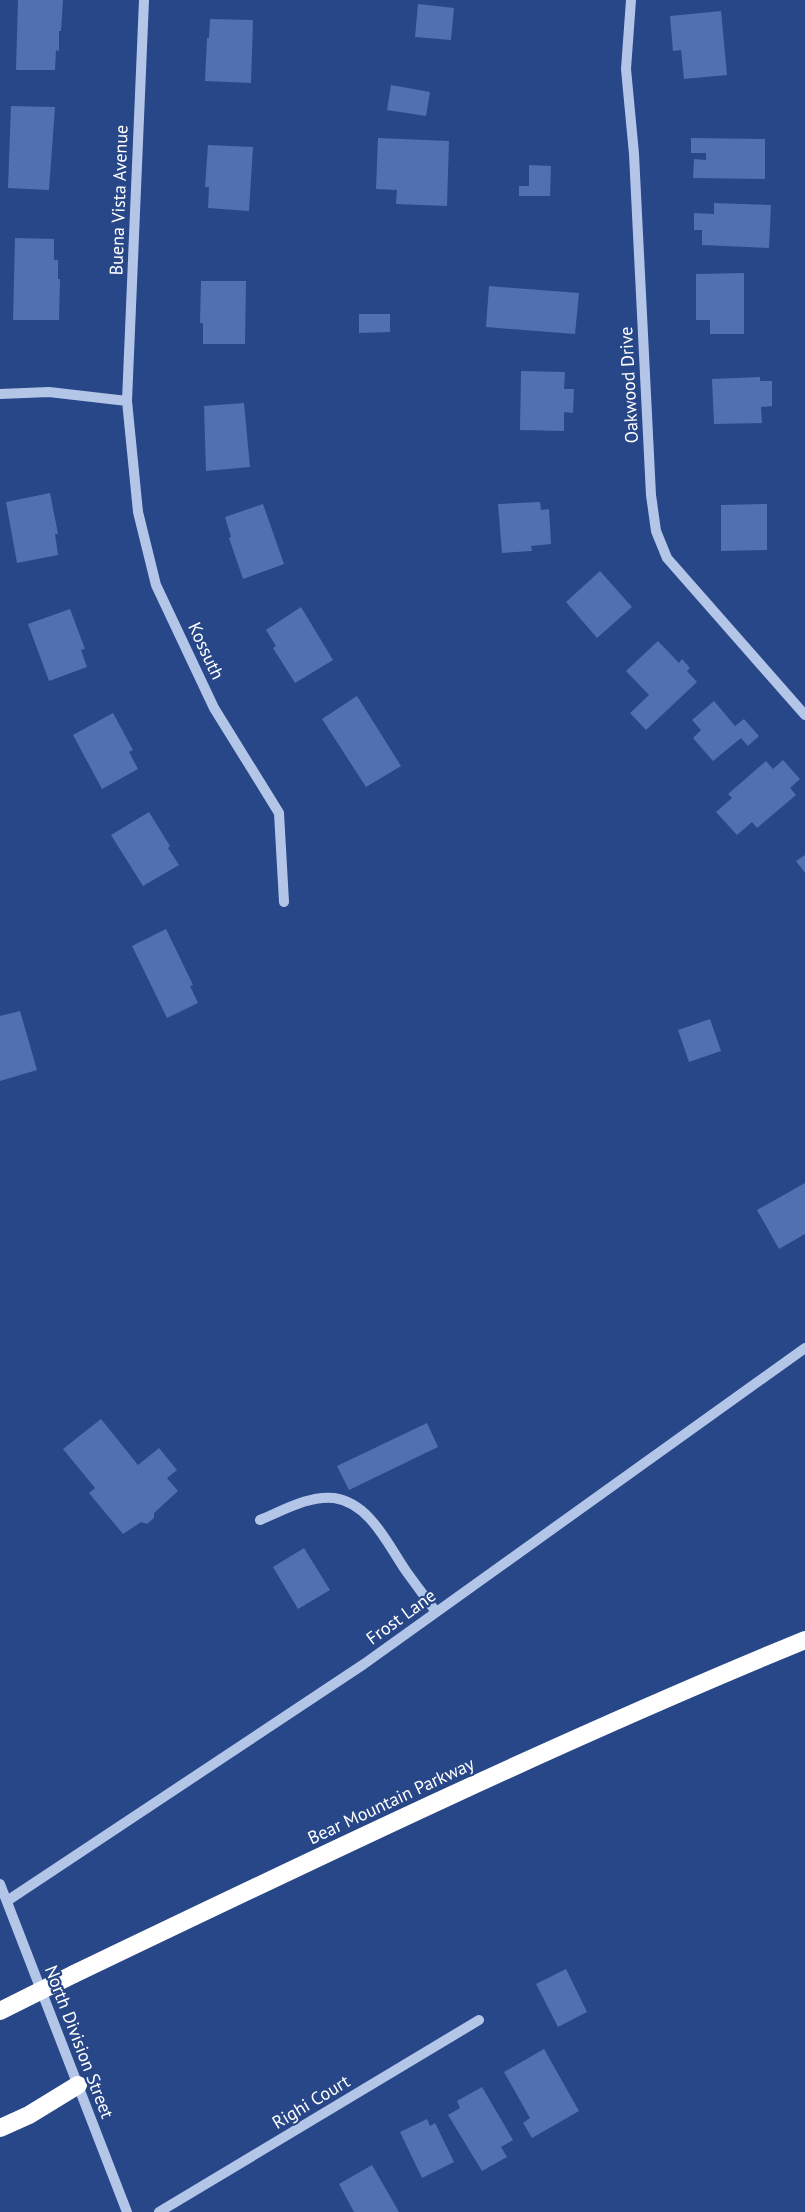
<svg xmlns="http://www.w3.org/2000/svg" width="805" height="2212" font-family="'PT Sans',sans-serif">
<style>
.building{fill:#5170af}
.lines{fill:none;stroke-linecap:round;stroke-linejoin:round}
.minor{stroke:#b4c6e8;stroke-width:10}
.highway{stroke:#fff;stroke-width:18}
.highway-bridge{stroke:#fff;stroke-width:18}
.labels{text-anchor:middle;stroke-width:4.5;stroke-linejoin:round;paint-order:stroke}
.street-label{font-size:18px;fill:#fff;stroke:#284788}
</style>
<rect width="100%" height="100%" fill="#284788"/>
<path class="building" d="M18,0H63L61,31H59V51L56,50L55,70H16Z
M418,4L454,8L451,40L415,37Z
M721,11L727,75L684,79L681,50L673,51L670,16Z
M210,19L253,20L251,83L205,81L207,38H209Z
M391,85L430,92L426,116L387,110Z
M11,106L55,107L49,190L8,188Z
M378,138L449,141L447,206L396,204L397,190L376,189Z
M691,138L765,139V179L693,178L694,159L706,160V153H691Z
M208,145L253,147L249,211L208,208L209,187H205Z
M529,165L551,166L550,196H519V186H529Z
M714,203L771,205L769,248L702,245V230H694V213L714,214Z
M15,238L54,239V260H58V279H60L59,320H13Z
M744,273V334H710V320H696V274Z
M201,281H246L245,344H203V323H200Z
M489,286L579,293L575,334L486,327Z
M359,314H390V332L359,333Z
M521,371L565,372L564,389H574L573,413L564,412V431L520,430Z
M760,377V381H772V406L761,407L762,423L714,424L712,379Z
M244,403L250,467L206,471L204,406Z
M50,493L58,534H55L58,555L17,563L6,502Z
M540,502L541,510L549,509L551,544L531,546L532,551L502,553L498,504Z
M263,504L284,564L243,579L229,538L231,537L225,517Z
M767,504V550L721,551V505Z
M600,571L632,607L597,638L566,602Z
M301,607L333,660L295,683L273,648L276,646L266,630Z
M70,609L85,649L81,650L87,667L49,681L28,624Z
M658,641L679,663L682,659L690,668L687,671L697,682L646,730L630,713L649,695L626,671Z
M357,696L401,766L366,787L322,719Z
M714,701L735,726L744,719L759,736L748,746L741,738L713,761L693,738L701,730L692,720Z
M113,713L133,750L129,752L138,769L102,789L73,735Z
M783,760L800,779L790,788L796,795L757,828L752,822L737,835L716,812L732,798L728,794L766,761L773,769Z
M149,812L170,846L168,848L179,865L143,886L111,835Z
M805,855V873L796,861Z
M166,929L193,985L190,986L198,1003L167,1018L132,946Z
M20,1011L37,1070L0,1081V1016Z
M710,1019L721,1051L689,1062L678,1030Z
M805,1183V1234L779,1249L757,1210Z
M101,1419L138,1465L159,1448L177,1470L167,1478L178,1491L154,1513V1518L147,1524L141,1522L123,1534L89,1493L95,1488L63,1449Z
M427,1423L438,1447L349,1490L337,1466Z
M304,1548L330,1590L298,1609L273,1567Z
M566,1969L587,2012L558,2027L536,1984Z
M544,2049L579,2111L532,2138L523,2123L530,2118L504,2072Z
M482,2087L513,2140L501,2147L507,2157L482,2171L448,2115L460,2108L457,2101Z
M427,2119L430,2126L435,2123L454,2162L422,2178L400,2132Z
M372,2165L399,2212H354L339,2184Z"/>
<g class="lines">
<path class="minor" d="M144,0L127,401L138,512L156,585L214,708L279,813L284,902
M631,0L626,69L634,154L651,495L656,531L667,558L805,715
M0,394L49,392L127,401
M260,1520C282,1511 309,1495 334,1498C370,1503 388,1545 406,1571C416,1585 426,1598 436,1612
M0,1884L127,2212
M7,1901L364,1664L805,1348
M159,2212L479,2020"/>
<path class="highway" d="M74,1974C316,1858 557,1742 805,1640
M0,2128L29,2115L78,2085"/>
<path class="highway-bridge" d="M0,2011L74,1974"/>
</g>
<g class="labels">
<g class="street-label">
<text transform="translate(119 200) rotate(-88)" y="6">Buena Vista Avenue</text>
<text transform="translate(629 385) rotate(-93)" y="6">Oakwood Drive</text>
<text transform="translate(206 651) rotate(65)" y="6">Kossuth</text>
<text transform="translate(401 1617) rotate(-36)" y="6">Frost Lane</text>
<text transform="translate(391 1801) rotate(-25)" y="6">Bear Mountain Parkway</text>
<text transform="translate(79 2042) rotate(69)" y="6">North Division Street</text>
<text transform="translate(311 2102) rotate(-31)" y="6">Righi Court</text>
</g>
</g>
</svg>
